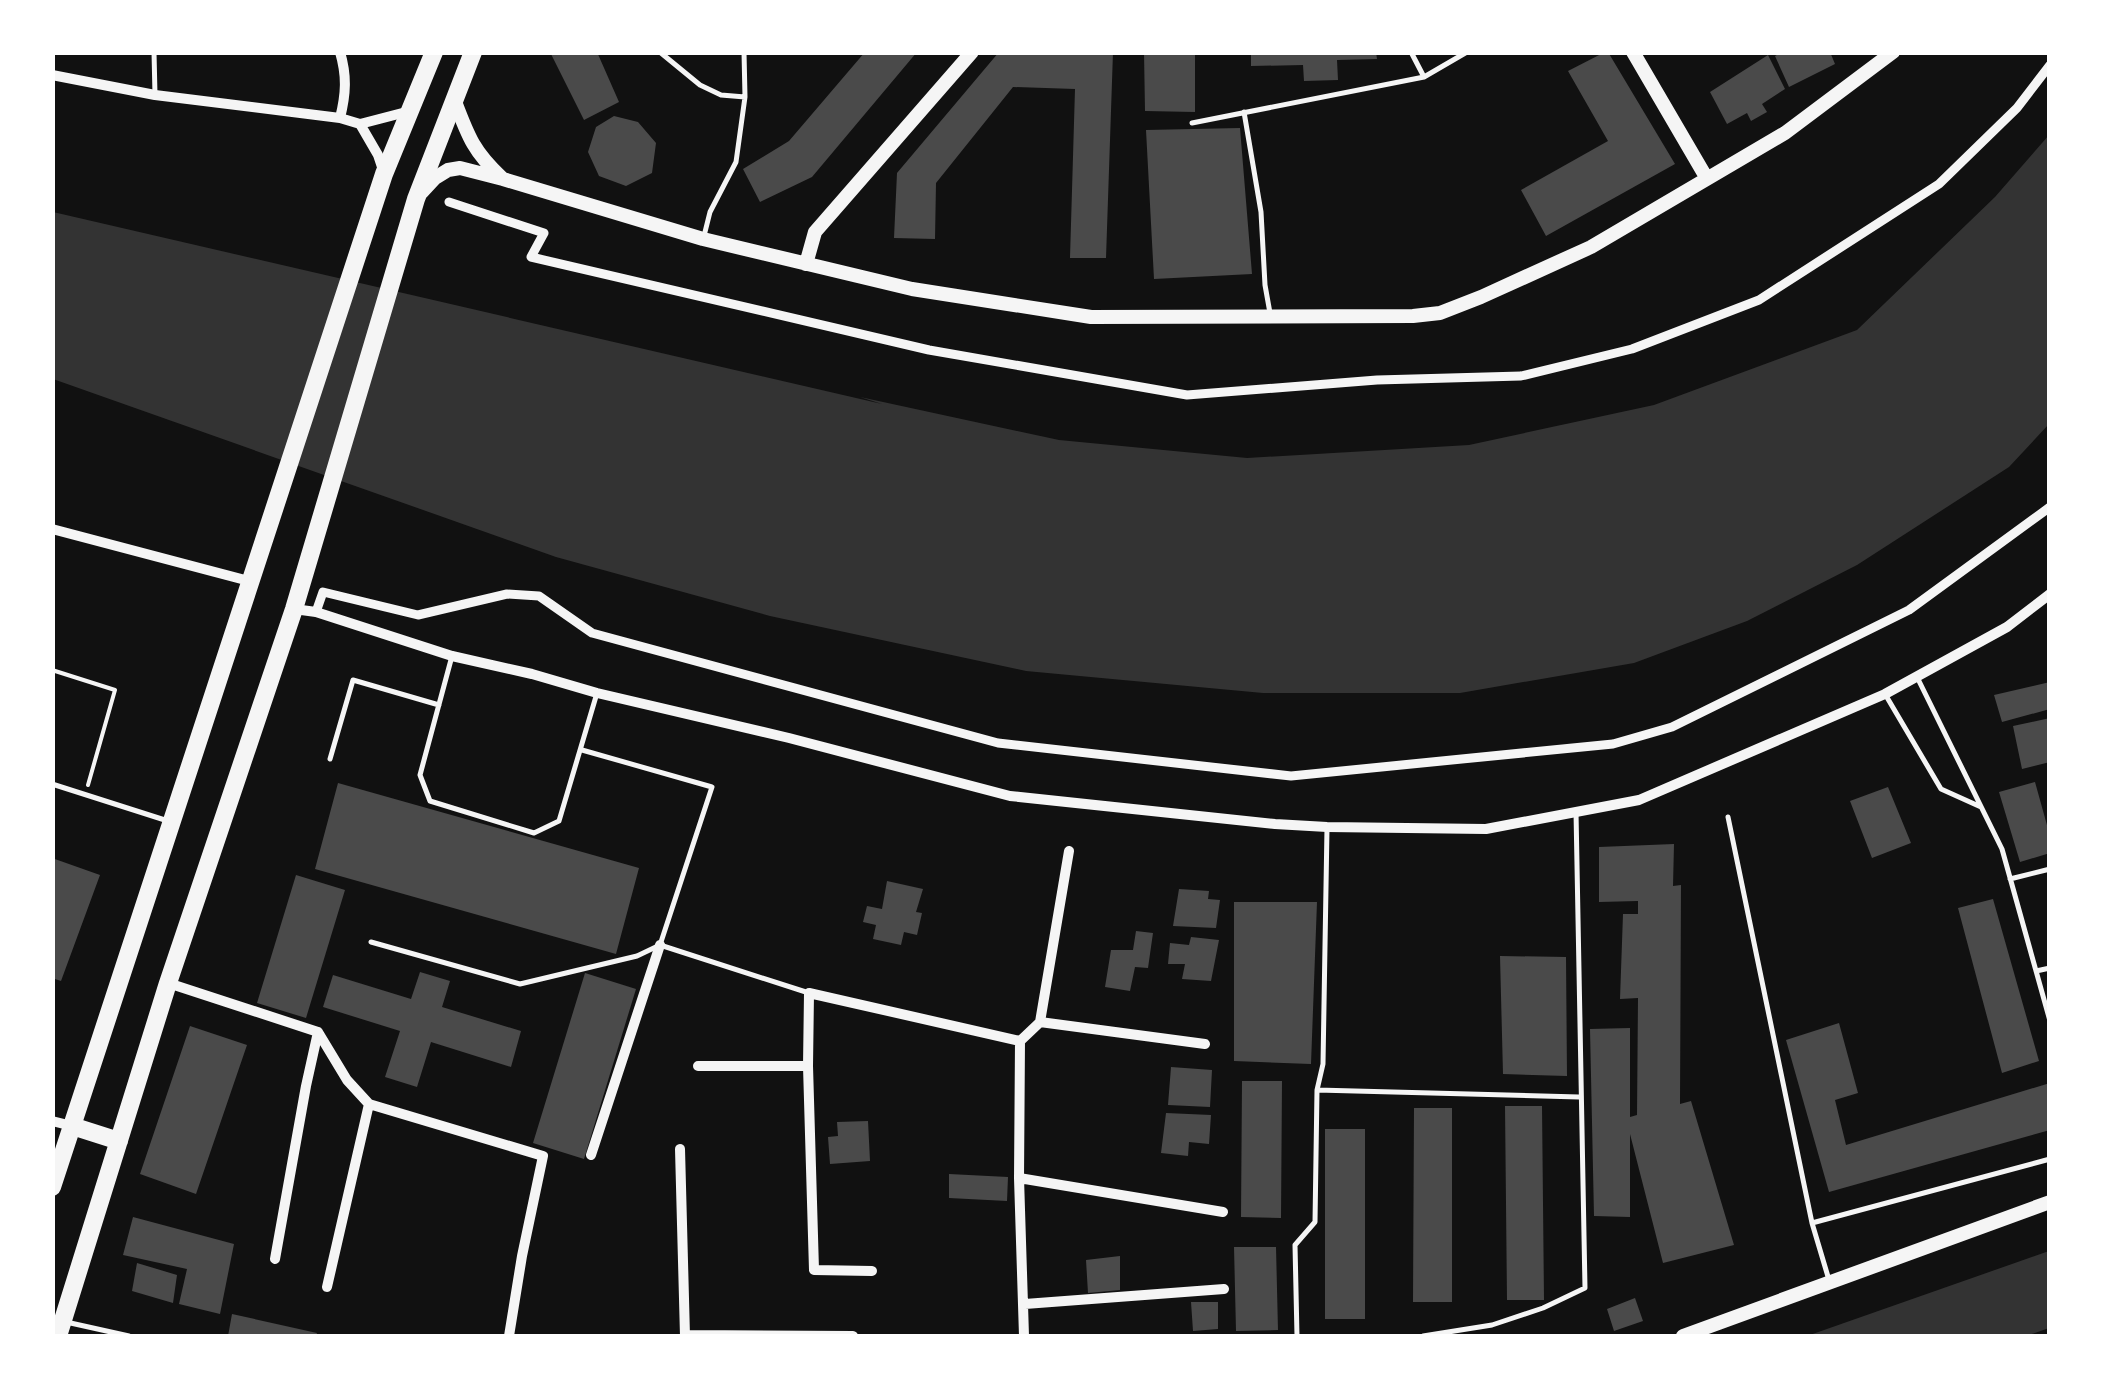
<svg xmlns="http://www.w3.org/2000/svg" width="2102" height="1389" font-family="'Fira Sans Condensed',sans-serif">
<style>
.water{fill:#333}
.building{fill:#4a4a4a}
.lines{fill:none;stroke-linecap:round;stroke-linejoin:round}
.path{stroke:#f5f5f5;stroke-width:4}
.service{stroke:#f5f5f5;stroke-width:5}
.pedestrian{stroke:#f5f5f5;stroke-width:9}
.minor{stroke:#f5f5f5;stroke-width:10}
.tertiary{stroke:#f5f5f5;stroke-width:14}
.primary{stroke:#f5f5f5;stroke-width:18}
</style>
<rect width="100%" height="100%" fill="#111"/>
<path class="water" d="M2049,135V424L2009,467L1857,565L1747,621L1634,663L1460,693H1263L1026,671L770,616L556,557L53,379V212L882,404L860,397L1059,440L1247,458L1469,445L1654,405L1857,330L1995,197Z
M2049,1251V1328L2026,1336H1807Z"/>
<path class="building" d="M550,52H597L619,102L584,120Z
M865,52H917L812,177L760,202L743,169L789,141Z
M999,52H1113L1106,258H1070L1075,89L1013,87L936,183L935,239L894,238L897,173Z
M1144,52H1195V112L1145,111Z
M1251,52H1376L1377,59L1337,60L1338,80L1304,81L1303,65L1251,66Z
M1605,52H1608L1675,164L1546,236L1521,190L1608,141L1568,71Z
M1782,52H1830L1835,64L1789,87L1775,56Z
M1768,55L1785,89L1762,104L1767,112L1751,121L1747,113L1727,124L1710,92Z
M614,116L638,122L656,143L652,173L626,186L599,176L588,152L596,127Z
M1240,128L1252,274L1154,279L1146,130Z
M2050,682V709L2002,722L1994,695Z
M2050,718V762L2022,769L2013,726Z
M2035,782L2050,836V853L2020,862L1999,792Z
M338,783L639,868L616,954L315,869Z
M1888,787L1911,843L1872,858L1850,801Z
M1674,844L1673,886L1681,885L1680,1104L1691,1101L1734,1245L1663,1263L1630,1134V1217L1594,1216L1590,1029L1630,1028V1117L1637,1115L1638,998L1620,999L1623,914H1638V901L1599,902V847Z
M52,858L100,875L61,981L52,978Z
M296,875L345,890L306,1018L257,1003Z
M887,881L923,889L916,912L922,913L917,935L904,932L901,945L873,939L876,925L863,922L867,906L882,909Z
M1179,889L1209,891L1208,899L1220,900L1216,928L1173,926Z
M1993,899L2039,1061L2002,1073L1958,908Z
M1234,902H1317L1311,1064L1234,1061Z
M1136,931L1153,933L1148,968L1135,967L1130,991L1105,987L1111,950H1133Z
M1191,937L1219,940L1211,981L1182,979L1185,964H1168L1170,943L1189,945Z
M1500,956L1566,957L1567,1076L1503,1074Z
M420,972L450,981L442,1007L521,1031L511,1067L431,1042L417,1087L385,1077L400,1031L323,1007L333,975L411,999Z
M585,973L636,989L584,1159L533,1143Z
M1839,1023L1858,1093L1835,1100L1846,1145L2050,1083V1130L1829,1192L1786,1040Z
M190,1026L247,1045L196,1194L140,1174Z
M1171,1067L1212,1070L1210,1107L1168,1105Z
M1242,1081H1282L1281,1218L1241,1217Z
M1505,1106H1542L1544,1300H1507Z
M1414,1108H1452V1302H1413Z
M1166,1113L1211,1115L1209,1144L1189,1142L1188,1156L1161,1153Z
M868,1121L870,1161L830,1164L828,1137L838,1136L837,1122Z
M1325,1129H1365V1319H1325Z
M949,1174L1008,1177L1007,1201L949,1198Z
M133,1217L234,1244L220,1314L179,1304L187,1269L123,1255Z
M1234,1247H1276L1278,1330L1236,1331Z
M1120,1256V1290L1088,1293L1086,1260Z
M137,1263L177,1275L173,1303L132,1291Z
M1635,1298L1643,1321L1614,1331L1607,1309Z
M1191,1302H1218V1329L1193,1331Z
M232,1314L317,1333L316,1336H228Z"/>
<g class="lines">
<path class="path" d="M52,670L115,690L88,785"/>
<path class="service" d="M154,52L155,95
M1411,52L1424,77
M661,53L700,85L721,95L745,97
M1244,112L1261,212L1265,285L1270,313
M1192,123L1424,77L1467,52
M704,236L710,212L736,162L745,97L744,52
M452,656L420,775L430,801L534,833L559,821L597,693
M1917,677L2002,849L2050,1021
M1885,694L1941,789L1981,807
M330,759L353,680L439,705
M52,784L168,821
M1728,817L1812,1223L1829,1280
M2010,879L2050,869
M371,942L520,984L637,956L660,945L712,787L582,750
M660,945L809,993
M2036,971L2050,968
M1317,1090L1579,1097
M1812,1223L2050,1159
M66,1322L129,1336
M1297,1336L1295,1245L1315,1222L1317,1090L1323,1064L1327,828
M1423,1336L1492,1325L1543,1308L1585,1288L1576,812"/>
<path class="pedestrian" d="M449,202L544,233L531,257L929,350L1187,395L1377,380L1521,376L1632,349L1759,300L1939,184L2017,108L2050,65
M316,612L323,592L418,615L507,594L539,596L592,633L998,743L1291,776L1613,744L1672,727L1909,610L2050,507"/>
<path class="minor" d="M52,75L155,95L340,118L360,124
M340,118C346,94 347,76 340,52
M384,173L378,155L360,124L410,111
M52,529L249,581
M294,609L316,612L452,656L532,674L597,693L789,738L1010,796L1275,824L1327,827L1486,829L1639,800L1885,694L2007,627L2050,594
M168,983L318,1032L347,1080L369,1104L543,1156L522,1256L509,1336
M1040,1022L1205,1044
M698,1066H808
M52,1121L72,1126
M680,1149L685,1336
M591,1155L660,945
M1019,1178L1223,1212
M275,1259L306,1086L318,1032
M872,1271L814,1270L808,1066L809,993L1020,1041
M327,1287L369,1104
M1025,1304L1224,1289
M685,1335L853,1336
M1024,1336L1019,1178L1020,1041L1040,1022L1069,851"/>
<path class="tertiary" d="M1633,52L1706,177
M454,99C468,136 473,151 502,178
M422,192L435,178L448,170L460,168L503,179L703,239L912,289L1091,317L1413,316L1440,313L1481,297L1591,247L1785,133L1893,52
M806,264L815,232L972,52
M1683,1336L2050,1202"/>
<path class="primary" d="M72,1126L119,1141
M52,1187L384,174L434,52
M58,1336L168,983L294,609L416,199L473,52"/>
</g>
<rect width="2102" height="1389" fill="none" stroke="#ffffff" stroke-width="110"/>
</svg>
